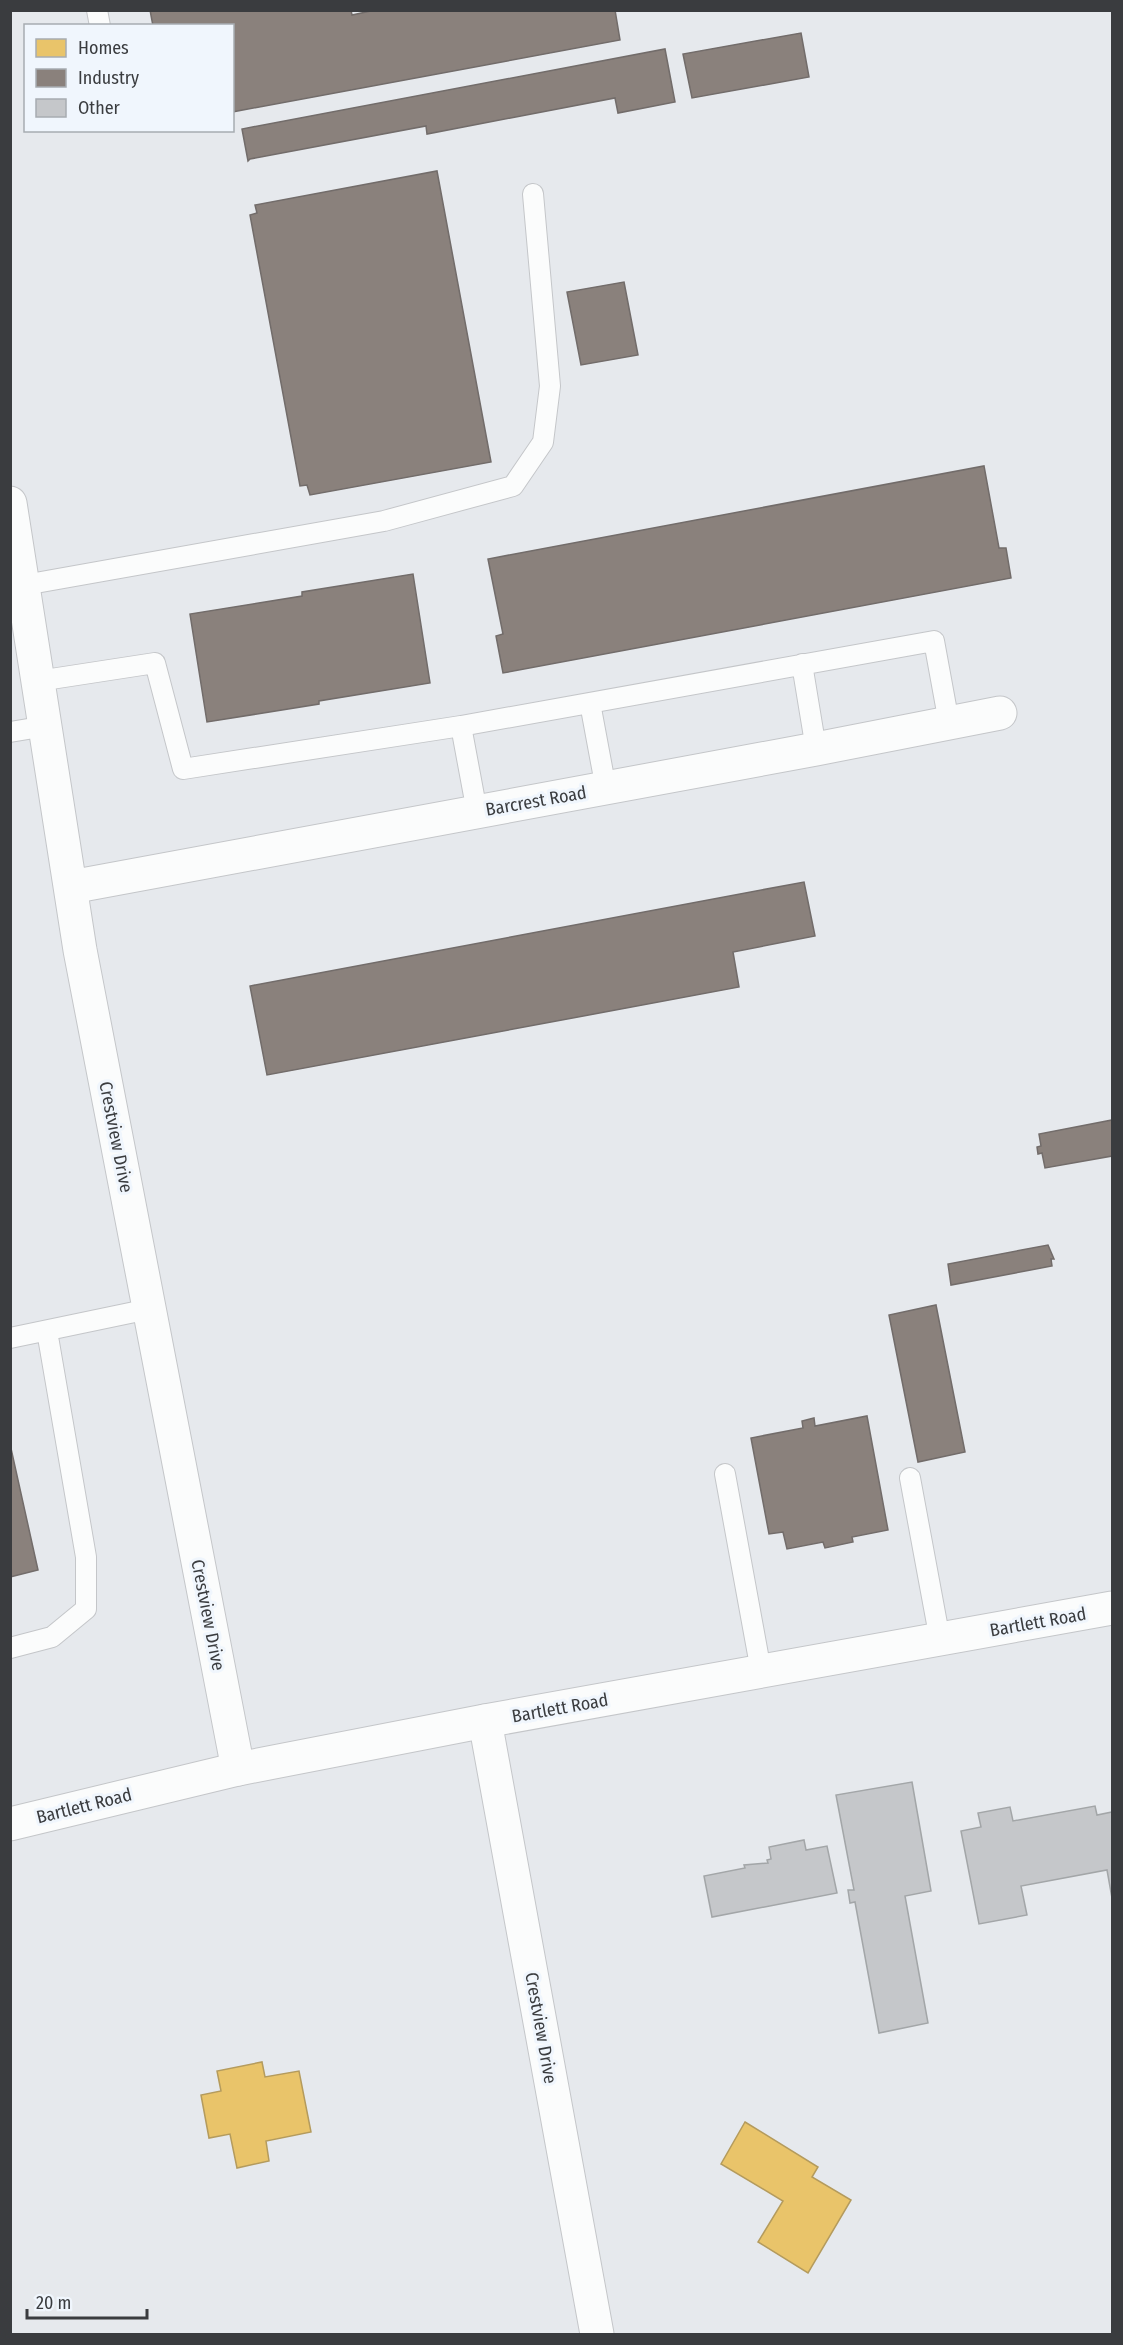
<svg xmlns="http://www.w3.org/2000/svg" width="1123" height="2345" font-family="'Fira Sans Condensed',sans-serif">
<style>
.homes{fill:#e9c46a;stroke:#b49b5d;stroke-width:1.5}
.industry{fill:#8a817c;stroke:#726c6a;stroke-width:1.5}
.building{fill:#c5c7ca;stroke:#a3a6a8;stroke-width:1.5}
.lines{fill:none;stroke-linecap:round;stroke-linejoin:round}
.service-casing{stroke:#c4c6c9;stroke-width:22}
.minor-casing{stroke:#c4c6c9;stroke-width:35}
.secondary-casing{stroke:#c4c6c9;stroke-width:35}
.service{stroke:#fbfcfc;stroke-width:20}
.minor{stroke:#fbfcfc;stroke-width:33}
.secondary{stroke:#fbfcfc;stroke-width:33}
.labels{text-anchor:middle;stroke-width:6;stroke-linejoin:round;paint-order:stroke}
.street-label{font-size:18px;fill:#3a3c3f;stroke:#f0f6fd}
</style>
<rect width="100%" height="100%" fill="#e6e9ed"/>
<path class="homes" d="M262,2062L265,2077L299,2071L311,2132L266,2141L269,2161L237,2168L230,2134L209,2138L201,2095L221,2091L217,2071Z
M745,2122L818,2167L812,2177L851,2200L808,2273L758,2242L783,2201L721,2164Z"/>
<path class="industry" d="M150,10H351L352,15L375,10H615L620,40L232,112V26H153Z
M801,33L809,77L692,98L683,54Z
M665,49L675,102L618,113L615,98L427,134L426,126L250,159L248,161L242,129Z
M437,171L491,462L310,495L307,485L300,486L250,215L257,213L255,205Z
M624,282L638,355L581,365L567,292Z
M984,466L999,548H1006L1011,578L503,673L496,636L503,634L488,559Z
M413,574L430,683L319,701V704L207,722L190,614L302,596V592Z
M804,882L815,936L733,952L739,987L267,1075L250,986Z
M1112,1120V1156L1045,1168L1042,1153L1038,1154L1037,1147L1041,1146L1039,1134Z
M1048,1245L1054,1259H1051L1052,1266L951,1285L948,1264Z
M936,1305L965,1452L918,1462L889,1315Z
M867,1416L888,1530L852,1537L853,1542L825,1548L823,1542L787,1549L783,1532L769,1534L751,1438L803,1428L802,1421L814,1418L815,1426Z
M10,1444L38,1570L10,1577Z"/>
<path class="building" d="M912,1782L931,1891L905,1896L928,2023L879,2033L855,1902L850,1903L848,1890H854L836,1795Z
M1095,1806L1097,1815L1112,1812V1898L1107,1870L1021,1886L1027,1915L979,1924L961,1831L981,1827L978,1813L1010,1807L1013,1821Z
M804,1840L806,1850L827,1846L837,1893L712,1917L704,1876L745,1868L744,1865L768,1863L767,1860L771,1859L769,1847Z"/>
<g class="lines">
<g class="service-casing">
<path id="service" d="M97,10L100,26
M13,587L384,521L513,486L543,442L550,386L533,194
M802,664L816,749
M38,681L155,663L183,769L461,726
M590,703L606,789
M10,732L46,726
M477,812L461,726L934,641L949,723
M10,1338L149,1309
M725,1474L761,1671
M910,1478L940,1640
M10,1648L52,1637L86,1609V1557L47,1331"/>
</g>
<g class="minor-casing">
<path id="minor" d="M10,503L80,950L238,1769
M71,887L816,749L1000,713
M485,1721L597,2334"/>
</g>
<g class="secondary-casing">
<path id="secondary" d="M10,1824L238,1769L485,1721L1112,1608"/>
</g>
<use href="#service" class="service"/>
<use href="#minor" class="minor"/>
<use href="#secondary" class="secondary"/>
</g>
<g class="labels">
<g class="street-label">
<text transform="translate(536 801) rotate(-10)" y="6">Barcrest Road</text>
<text transform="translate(116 1137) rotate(79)" y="6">Crestview Drive</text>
<text transform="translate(208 1615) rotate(79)" y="6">Crestview Drive</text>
<text transform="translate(1038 1622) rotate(-10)" y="6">Bartlett Road</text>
<text transform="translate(560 1708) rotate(-10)" y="6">Bartlett Road</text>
<text transform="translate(84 1806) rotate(-14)" y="6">Bartlett Road</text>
<text transform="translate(541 2028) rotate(80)" y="6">Crestview Drive</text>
</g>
</g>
<rect width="1123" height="2345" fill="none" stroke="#3a3c3f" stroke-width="24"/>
<rect x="24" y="24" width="210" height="108" fill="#f0f6fd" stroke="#a7acb1" stroke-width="1.5"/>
<rect x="36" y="39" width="30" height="18" fill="#e9c46a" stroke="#a7acb1" stroke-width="1.5"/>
<text x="78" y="54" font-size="18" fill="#3a3c3f">Homes</text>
<rect x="36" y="69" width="30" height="18" fill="#8a817c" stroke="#a7acb1" stroke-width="1.5"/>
<text x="78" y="84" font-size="18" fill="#3a3c3f">Industry</text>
<rect x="36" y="99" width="30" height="18" fill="#c5c7ca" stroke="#a7acb1" stroke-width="1.5"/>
<text x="78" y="114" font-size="18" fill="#3a3c3f">Other</text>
<path d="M27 2309v9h120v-9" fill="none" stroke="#3a3c3f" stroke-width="3"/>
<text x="36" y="2309" font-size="18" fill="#3a3c3f" stroke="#f0f6fd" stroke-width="4.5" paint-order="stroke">20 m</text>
</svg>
